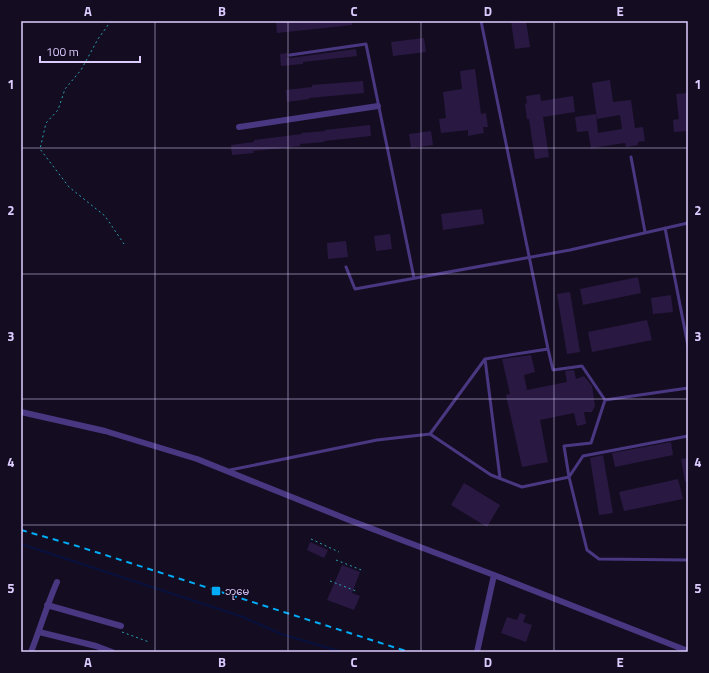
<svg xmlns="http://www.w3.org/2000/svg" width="709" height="673" font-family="'Titillium Web','Noto Sans Myanmar',sans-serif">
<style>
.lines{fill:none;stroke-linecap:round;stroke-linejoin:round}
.stream{stroke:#08113e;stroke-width:2}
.building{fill:#291842}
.path{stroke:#2ca0b4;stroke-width:1;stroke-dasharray:2 3;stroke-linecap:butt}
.lane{stroke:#493781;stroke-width:3}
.street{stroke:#493781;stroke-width:6}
.rail{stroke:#00acf7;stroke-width:2;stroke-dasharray:6 5;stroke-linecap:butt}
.grid{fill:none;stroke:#dcf;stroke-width:1;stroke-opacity:0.55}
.poi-dot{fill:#00acf7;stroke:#140d21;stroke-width:1.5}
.labels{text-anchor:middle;stroke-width:3;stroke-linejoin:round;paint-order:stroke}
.poi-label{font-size:10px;fill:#dcf;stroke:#140d21;text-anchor:start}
.neatline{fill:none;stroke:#dcf;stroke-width:1.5}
.grid-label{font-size:13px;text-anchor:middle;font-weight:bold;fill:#dcf}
</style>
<rect width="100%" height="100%" fill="#140d21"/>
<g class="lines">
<path class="stream" d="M21,544L243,617L281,634L342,652"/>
</g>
<path class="building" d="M276,21H352V25L277,33Z
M511,21H526L530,47L515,49Z
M424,38L426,52L393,56L391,42Z
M356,49L357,56L303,62V64L281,66L280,54L288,53L287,57L290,58Z
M475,69L481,114L486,113L488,127H483L484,133L468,136V130L441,133L439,119L446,118L443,92L462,89L460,71Z
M610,80L613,102L631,100L635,128L643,127L645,141L638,142V145L626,147L625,143L591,148L588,131L577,132L575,117L596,114L598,133L622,129L620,115L597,119L592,83Z
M363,81L364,93L309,98V99L287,102L286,90L312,87V85Z
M688,93V131L674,132L673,120L679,119L676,94Z
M540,94L541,101L573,96L575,112L543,117L549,157L535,159L529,119H527L525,104L527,103L526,96Z
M370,125L371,136L324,141V142L300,144V146L253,151L254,153L232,155L231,145L254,142V140L302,134L301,133L325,131V130Z
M431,131L433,145L411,148L409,134Z
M482,209L484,224L443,230L441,214Z
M390,234L392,249L376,251L374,236Z
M346,241L348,257L328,259L327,243Z
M638,277L641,293L583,305L580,289Z
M570,292L580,352L567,354L557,294Z
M671,295L673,312L653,314L651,298Z
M647,320L652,340L592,352L588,332Z
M531,355L535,372L524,375L527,390L567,382L565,371L574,370L576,379L584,376L592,386L595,406L592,412H584L586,424L577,426L574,413L540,420L548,462L522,467L506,395L510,394L502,359Z
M671,442L673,455L615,467L612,453Z
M603,455L613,513L599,515L590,458Z
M688,458V481L685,482L681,459Z
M678,479L683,499L624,511L619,492Z
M464,483L500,505L487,527L451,505Z
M310,542L328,550L324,558L307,550Z
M342,565L360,572L352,593L360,596L354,610L327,600Z
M520,613L526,615L523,622L532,625L526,642L501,633L507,617L517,620Z"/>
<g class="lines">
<path class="path" d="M111,21L98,39L81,70L65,89L58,110L46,123L40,149L69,187L105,216L124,244
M311,539L339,552
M336,560L364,571
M330,581L356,591
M122,632L149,642
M21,651L23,652
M283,651V652"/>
<path class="lane" d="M481,21L548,349
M290,55L366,44L414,278
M631,157L645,232
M665,228L688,346
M346,267L355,289L570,250L688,223
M485,359L500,478
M430,434L485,359L548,349L553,370L582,366L605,400
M688,436L583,456L569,477L587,550L599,559L688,560
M230,470L377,440L430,434L491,475L522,487L569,477L564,446L591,443L605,400L688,388"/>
<path class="street" d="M239,127L378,106
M21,412L105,431L197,459L349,520L494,575L688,651
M47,605L121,626
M39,632L96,646L112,652
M31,652C40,629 47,605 57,582
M477,652L494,575"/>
<path class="rail" d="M21,530L77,546L409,652"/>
</g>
<path class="grid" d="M155,21V652M288,21V652M421,21V652M554,21V652M21,148H688M21,274H688M21,399H688M21,525H688"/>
<rect class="poi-dot" x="211" y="586" width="10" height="10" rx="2"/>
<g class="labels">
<g class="poi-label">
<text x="225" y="595">ဘုမေ</text>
</g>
</g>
<rect width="709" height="673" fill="none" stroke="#140d21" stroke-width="44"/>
<path d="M40 56v6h100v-6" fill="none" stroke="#ddccff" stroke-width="2"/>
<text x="46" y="56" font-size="12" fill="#ddccff" stroke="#140d21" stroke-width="3" paint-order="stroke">100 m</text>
<rect x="22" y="22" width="665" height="629" class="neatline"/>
<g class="grid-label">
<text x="88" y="16">A</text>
<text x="222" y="16">B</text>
<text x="354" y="16">C</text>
<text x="488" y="16">D</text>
<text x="620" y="16">E</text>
<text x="11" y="89">1</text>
<text x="698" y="89">1</text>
<text x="11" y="215">2</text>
<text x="698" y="215">2</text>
<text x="11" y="341">3</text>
<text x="698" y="341">3</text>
<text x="11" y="467">4</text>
<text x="698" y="467">4</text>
<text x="11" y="593">5</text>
<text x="698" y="593">5</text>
<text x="88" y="667">A</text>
<text x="222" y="667">B</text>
<text x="354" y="667">C</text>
<text x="488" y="667">D</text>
<text x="620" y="667">E</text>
</g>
</svg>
